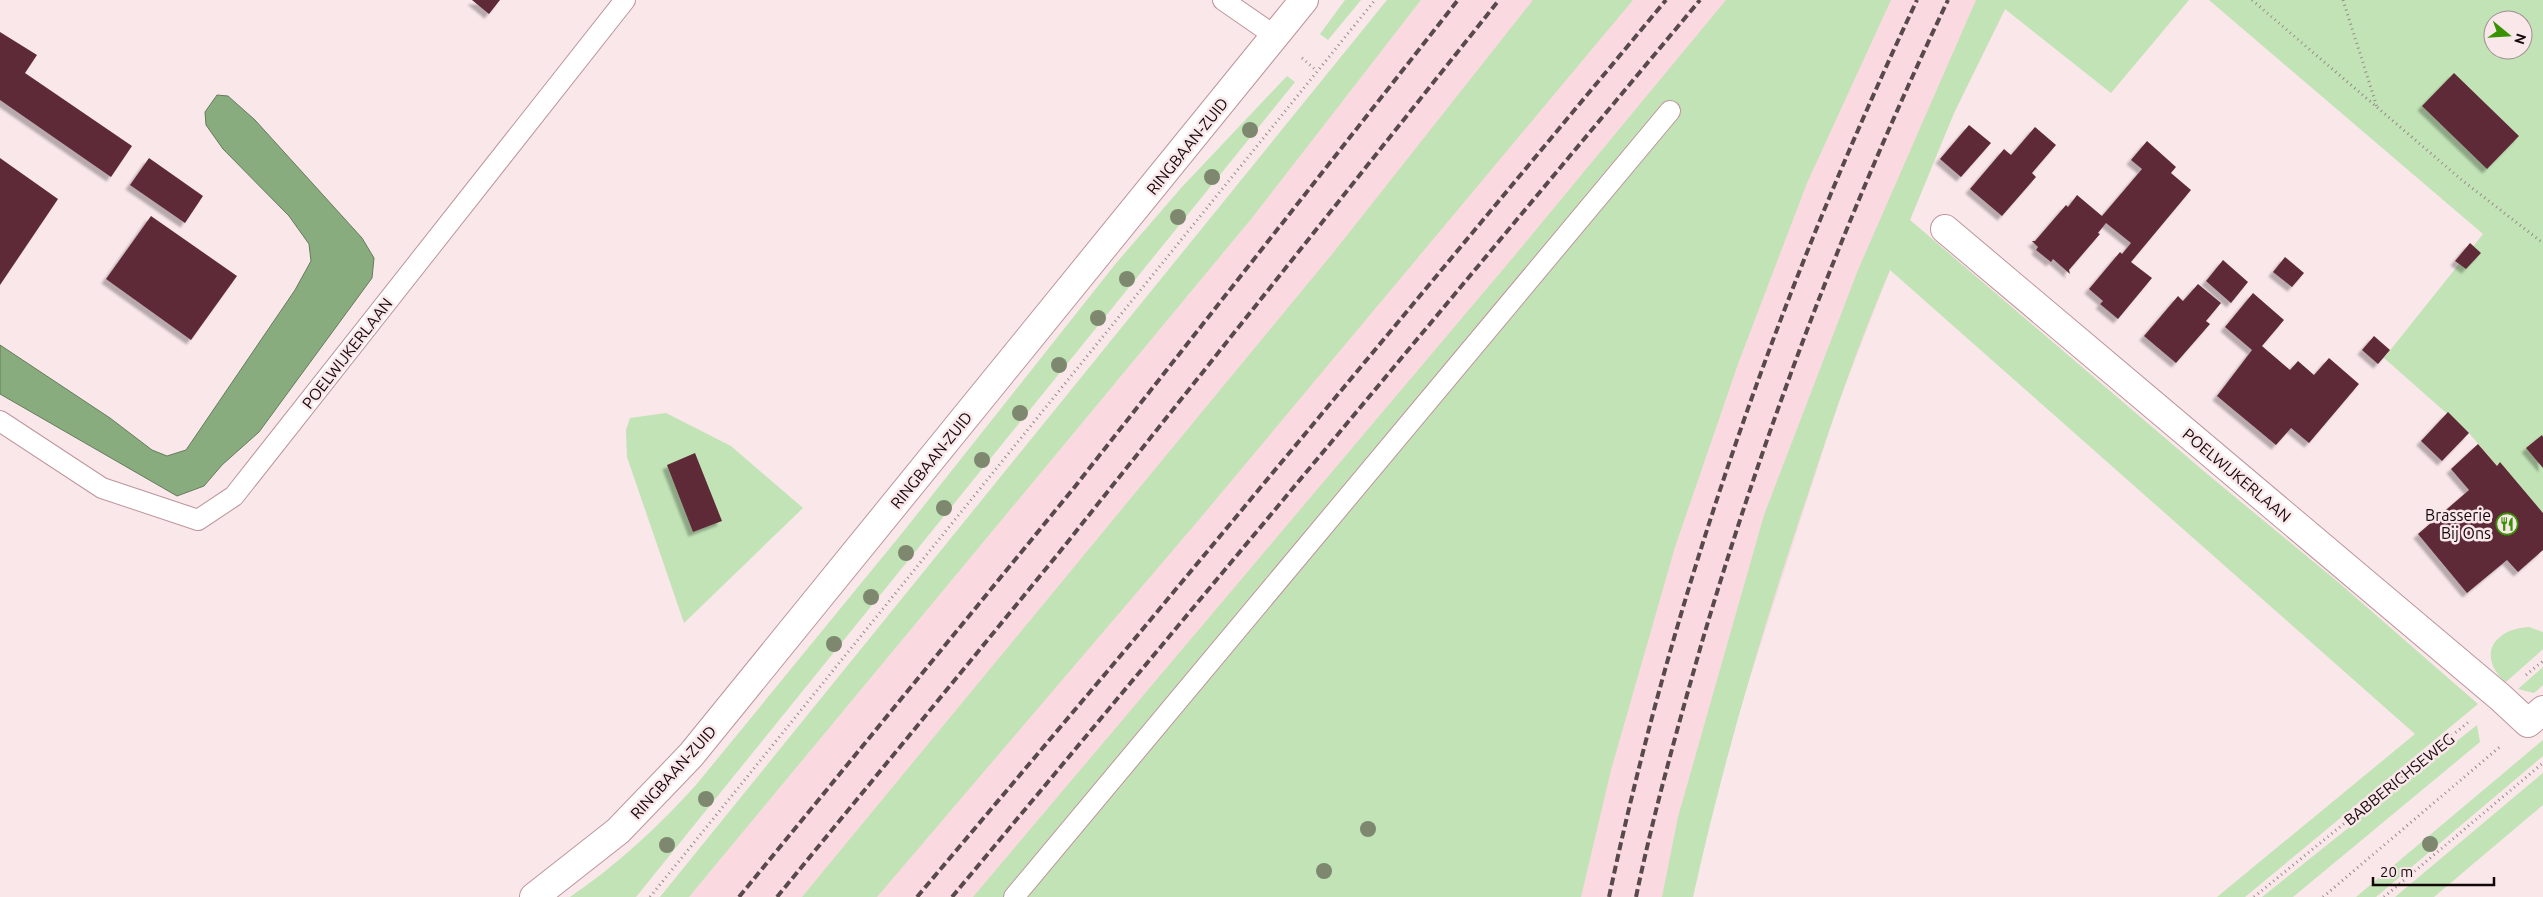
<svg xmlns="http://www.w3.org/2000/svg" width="2543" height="897" font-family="Ubuntu,sans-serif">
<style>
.built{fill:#fadae0}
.green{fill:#c1e3b6;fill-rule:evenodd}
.water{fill:#89ac7e;stroke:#667b5c}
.building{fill:#5f2c38;filter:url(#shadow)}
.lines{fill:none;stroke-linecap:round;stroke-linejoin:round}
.lane-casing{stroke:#be959d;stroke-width:22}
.street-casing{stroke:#be959d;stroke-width:30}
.secondary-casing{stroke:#be959d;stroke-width:30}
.path{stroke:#99898c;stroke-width:3;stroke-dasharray:1 4;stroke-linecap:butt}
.lane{stroke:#fff;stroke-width:20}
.street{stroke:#fff;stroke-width:28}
.secondary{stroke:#fff;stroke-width:28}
.rail{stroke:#57494c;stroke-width:4;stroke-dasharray:8 4;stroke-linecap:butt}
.tree{fill:#7d886f}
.labels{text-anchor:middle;stroke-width:5;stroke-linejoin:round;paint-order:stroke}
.street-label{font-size:16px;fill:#15080b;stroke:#f9e7ea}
.poi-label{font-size:16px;fill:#15080b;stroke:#f9e7ea;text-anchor:end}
</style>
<defs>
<filter id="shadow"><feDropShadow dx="-4.5" dy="4.5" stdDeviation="1" flood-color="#0004"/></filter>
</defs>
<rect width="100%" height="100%" fill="#f9e7ea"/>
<path class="built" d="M1421,0H2010L1954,113L1903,237L1838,404L1740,709L1708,828L1693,897H689L1252,218Z"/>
<path class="green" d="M1345,0H1361L1328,40L1320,34Z
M1387,0H1421L1252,218L689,897H660Z
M1533,0H1633L1197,522L877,897H802L1333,253Z
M1726,0H1891L1807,183L1738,364L1675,547L1611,770L1581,897H973L1516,254Z
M1976,0H2189L2111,93L2005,9L1954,113L1910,220L2206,473L2338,582L2478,704L2245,897H2217L2415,734L1890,270C1858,344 1832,421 1807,497C1762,629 1723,762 1693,897H1662L1678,817L1764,515L1858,270Z
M2209,0H2543V513L2500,463L2497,466L2469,433L2384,358L2483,234ZM2493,20H2523V50H2493Z
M1287,76L1295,82L636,897H570C617,865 658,827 696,785L903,532L1117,262L1182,187Z
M666,413L731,446L803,508L684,623L627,457L626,430L630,418Z
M2529,627L2543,632V649L2506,682C2493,673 2483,651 2499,638C2507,630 2518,628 2529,627Z
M2543,667V685L2534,693L2518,689Z
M2477,725L2480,742L2293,897H2262Z
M2543,740V756L2376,897H2356Z
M2543,773V805L2434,897H2395Z"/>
<path class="water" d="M217,95L228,96L255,120L362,238L374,258L372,278L259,432L222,465L204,486L177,496L0,394V345L110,418L152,450L167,456L186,450L295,290L311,261L309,244L289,216L223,149L206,125L205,112Z"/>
<path class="building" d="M472,0H500L489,14Z
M0,32L37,55L25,73L132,146L111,177L0,100Z
M2454,73L2519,136L2487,169L2422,106Z
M1969,125L1991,143L1961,177L1940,159Z
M2035,127L2056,145L2032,173L2036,177L2002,216L1970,189L2004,149L2011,155Z
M2147,141L2176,167L2171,173L2191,190L2131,262L2152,278L2118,319L2100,304L2103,301L2089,289L2120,252L2122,254L2131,243L2106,223L2098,233L2100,234L2069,270L2070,274L2053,259L2051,262L2036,250L2038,247L2032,241H2035L2066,205L2068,207L2077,195L2102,216L2142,169L2131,160Z
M0,158L58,199L0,285Z
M149,158L203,196L185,223L130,185Z
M151,216L237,276L191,340L106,279Z
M2470,243L2481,253L2466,269L2455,261Z
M2285,257L2304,273L2292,287L2273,272Z
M2223,260L2248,282L2231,303L2206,281Z
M2198,284L2221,303L2206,321L2210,324L2176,363L2144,336L2178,296L2183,301Z
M2253,293L2284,320L2262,346L2290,370L2298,361L2314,375L2329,358L2359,384L2309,443L2291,428L2276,445L2217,396L2252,350L2225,327Z
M2374,336L2390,350L2378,364L2362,350Z
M2448,412L2469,433L2442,461L2421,441Z
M2542,435L2543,437V468L2526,448Z
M2478,444L2497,466L2500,462L2543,513V550L2518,572L2507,560L2467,593L2418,534L2469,490L2451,469Z
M695,453L722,521L693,532L667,465Z"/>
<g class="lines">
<g class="lane-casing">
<path id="lane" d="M1223,0L1275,36
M0,421L102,488L198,520L234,496L625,0
M1014,897L1670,111"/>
</g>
<g class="street-casing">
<path id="street" d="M1945,229L2500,697L2528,723L2543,710"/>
</g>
<g class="secondary-casing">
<path id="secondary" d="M534,897L618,831L691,755L1304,0"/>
</g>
<path class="path" d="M2252,0L2463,181L2543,243
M2343,0L2377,107
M1302,58L1317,71
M2526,675L2543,661
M650,897L1375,0
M2254,897L2471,720
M2323,897L2502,745
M2384,897L2543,763"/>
<use href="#lane" class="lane"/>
<use href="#street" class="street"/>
<use href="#secondary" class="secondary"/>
<path class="rail" d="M739,897L1073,489L1458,0
M777,897L1058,554L1499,0
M917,897L1127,648L1666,0
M952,897L1700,0
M1609,897C1675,587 1782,286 1917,0
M1636,897C1654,811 1678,726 1702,642C1767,422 1849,208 1948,0"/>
</g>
<g class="tree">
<circle cx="1250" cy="130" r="8"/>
<circle cx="1212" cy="177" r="8"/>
<circle cx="1178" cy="217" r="8"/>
<circle cx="1127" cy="279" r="8"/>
<circle cx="1098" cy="318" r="8"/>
<circle cx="1059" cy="365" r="8"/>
<circle cx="1020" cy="413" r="8"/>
<circle cx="982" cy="460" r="8"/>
<circle cx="944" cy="508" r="8"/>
<circle cx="906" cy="553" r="8"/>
<circle cx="871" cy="597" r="8"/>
<circle cx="834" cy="644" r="8"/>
<circle cx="706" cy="799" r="8"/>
<circle cx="1368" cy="829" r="8"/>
<circle cx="2430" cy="844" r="8"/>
<circle cx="667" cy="845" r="8"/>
<circle cx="1324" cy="871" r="8"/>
</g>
<defs>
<g id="restaurant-ring" transform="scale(1.125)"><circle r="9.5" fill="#f9e7ea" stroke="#399202" stroke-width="1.5"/><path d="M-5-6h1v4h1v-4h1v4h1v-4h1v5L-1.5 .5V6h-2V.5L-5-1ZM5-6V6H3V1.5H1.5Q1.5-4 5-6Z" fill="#399202"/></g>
</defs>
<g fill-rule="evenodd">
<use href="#restaurant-ring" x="2507" y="524"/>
</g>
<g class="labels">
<g class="street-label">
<text transform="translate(1187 146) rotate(-51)" y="6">RINGBAAN-ZUID</text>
<text transform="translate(347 353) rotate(-52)" y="6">POELWIJKERLAAN</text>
<text transform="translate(931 460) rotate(-51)" y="6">RINGBAAN-ZUID</text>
<text transform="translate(2237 475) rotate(40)" y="6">POELWIJKERLAAN</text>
<text transform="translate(673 772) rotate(-48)" y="6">RINGBAAN-ZUID</text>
<text transform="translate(2399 779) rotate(-39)" y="6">BABBERICHSEWEG</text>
</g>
<g class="poi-label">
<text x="2491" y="521">Brasserie<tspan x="2491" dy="18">Bij Ons</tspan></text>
</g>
</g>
<g transform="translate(2508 35) rotate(108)"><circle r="24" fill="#f9e7ea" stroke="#9e8e91"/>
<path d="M0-4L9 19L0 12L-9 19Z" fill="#399202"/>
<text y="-8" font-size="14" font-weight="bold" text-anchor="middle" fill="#15080b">N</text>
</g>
<path d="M2373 877v8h121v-8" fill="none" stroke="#15080b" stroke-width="2.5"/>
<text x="2380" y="877" font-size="15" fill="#15080b" stroke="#f9e7ea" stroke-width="4" paint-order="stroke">20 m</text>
</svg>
